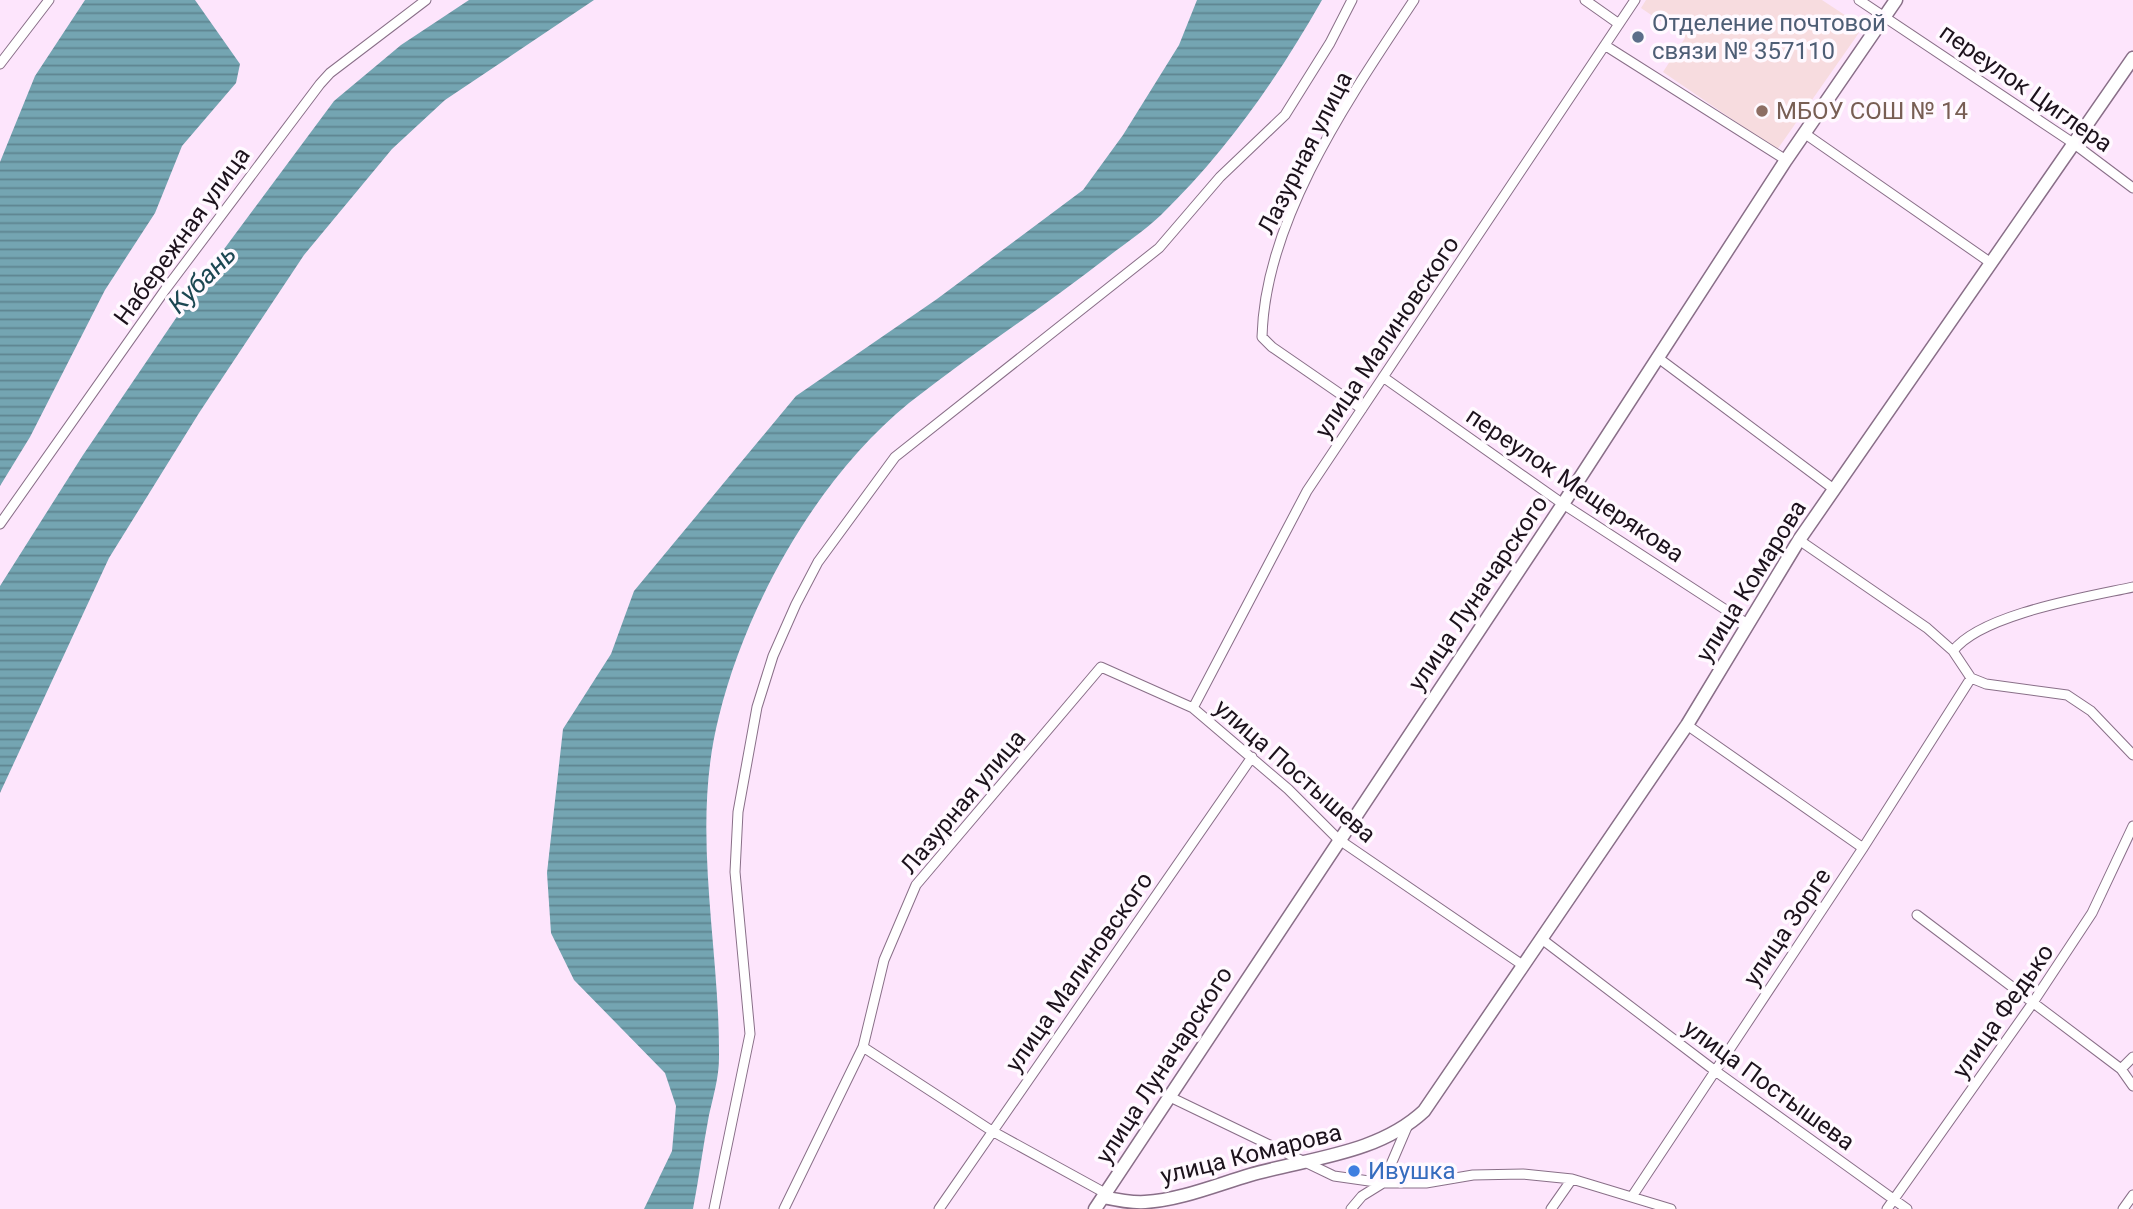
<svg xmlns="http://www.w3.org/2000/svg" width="2133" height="1209" font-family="Roboto,sans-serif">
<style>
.education{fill:#f7dcdf}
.water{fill:url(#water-rules)}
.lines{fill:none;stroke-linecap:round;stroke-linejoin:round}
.street-casing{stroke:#896f88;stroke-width:11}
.secondary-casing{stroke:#896f88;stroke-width:15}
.street{stroke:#fff;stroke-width:9}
.secondary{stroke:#fff;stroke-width:12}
.service-dot{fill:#5c6f8a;stroke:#fff9ff;stroke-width:2.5}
.education-dot{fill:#8d6e63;stroke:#fff9ff;stroke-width:2.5}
.shop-dot{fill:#3f7fe0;stroke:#fff9ff;stroke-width:2.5}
.labels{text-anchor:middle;stroke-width:7;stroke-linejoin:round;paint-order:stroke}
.service-label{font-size:24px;fill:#4e5e75;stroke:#fff9ff;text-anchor:start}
.street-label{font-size:24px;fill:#1c121c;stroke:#fff9ff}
.education-label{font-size:24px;fill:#785e54;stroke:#fff9ff;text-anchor:start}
.shop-label{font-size:24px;fill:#366cbe;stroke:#fff9ff;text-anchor:start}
.water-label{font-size:26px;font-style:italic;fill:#1b4752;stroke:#fff9ff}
</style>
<defs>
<pattern id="water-rules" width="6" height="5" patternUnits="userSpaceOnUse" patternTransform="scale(1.75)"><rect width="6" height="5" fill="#74a5b2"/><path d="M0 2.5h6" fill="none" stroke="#5e8590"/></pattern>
</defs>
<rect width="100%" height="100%" fill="#fde5fc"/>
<path class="education" d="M1646,0H1822L1863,27L1777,150L1663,72L1685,38L1641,8Z"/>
<path class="water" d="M85,0H195L240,64L236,83L182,146L155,213L105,290L30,437L0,486V162L35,76Z
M469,0H594L445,100L392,149L304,255L199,413L109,558L0,793V586L83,455L210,268L334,101L401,45Z
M1197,0H1322C1277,79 1226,152 1161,215C1145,230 1126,243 1109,256C1044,307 974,352 909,403C818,477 747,603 719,716C690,829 720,944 719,1058C719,1077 713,1097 709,1115C703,1146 699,1178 693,1209H644L672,1151L676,1106L665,1073L574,980L551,933L547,873L563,729L611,654L634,591L796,396L937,299L1083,190L1123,135L1179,45Z"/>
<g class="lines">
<g class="street-casing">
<path id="street" d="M1585,0L1619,24
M1859,0L2073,143L2133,188
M1606,46L1786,160
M0,64L49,0
M1804,133L1991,263
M1657,357L1835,490
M1383,377L1563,504L1746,623
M1362,409L1272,347L1262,337C1265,218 1350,97 1414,0
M0,524L165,290L320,84L330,73L426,0
M1799,540L1927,628L1953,651L1971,678L1986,684L2067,695L2091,711L2133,755
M1953,651C1981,614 2087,597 2133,587
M1193,708L1307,491L1635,0
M1687,725L1863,848
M1917,915L2121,1069L2133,1086
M1543,940L1714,1070L1907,1209
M863,1047L992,1131L1105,1193
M2121,1069L2133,1057
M1168,1096L1334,1176L1383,1183H1426L1473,1175L1523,1174L1572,1179L1671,1209
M1633,1195L1863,848L1971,678
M714,1209L750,1034L735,872L738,812L757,707L773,656L796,604L818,562L895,457L1159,248L1220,177L1285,115L1330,43L1352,0
M784,1209L863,1047L884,960L916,885L1101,667L1193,708L1288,789L1338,839L1524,966
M939,1209L1252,757
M1351,1209L1362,1196L1383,1183L1407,1127
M1551,1209L1572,1179
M1887,1209L2032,1004L2092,913L2133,826
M2123,1209L2133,1195"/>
</g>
<g class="secondary-casing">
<path id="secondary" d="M1103,1197C1117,1200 1131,1203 1145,1202C1180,1200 1216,1185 1250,1175C1309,1158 1378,1154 1424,1111L1687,725L1799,540L2133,58
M1095,1209L1563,504L1786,160L1896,0"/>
</g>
<use href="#street" class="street"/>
<use href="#secondary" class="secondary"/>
</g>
<circle class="service-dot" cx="1638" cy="37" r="7"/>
<circle class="education-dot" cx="1762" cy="111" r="7"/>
<circle class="shop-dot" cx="1354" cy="1171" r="7"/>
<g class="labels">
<g class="service-label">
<text x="1652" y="31">Отделение почтовой<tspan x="1652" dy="28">связи № 357110</tspan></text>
</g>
<g class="street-label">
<text transform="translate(2026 88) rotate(35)" y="8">переулок Циглера</text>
<text transform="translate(1305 153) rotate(-63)" y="8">Лазурная улица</text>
<text transform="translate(182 236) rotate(-54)" y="8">Набережная улица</text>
<text transform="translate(1387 337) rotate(-56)" y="8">улица Малиновского</text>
<text transform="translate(1575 485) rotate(34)" y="8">переулок Мещерякова</text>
<text transform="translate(1751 581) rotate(-58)" y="8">улица Комарова</text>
<text transform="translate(1478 593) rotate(-56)" y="8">улица Луначарского</text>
<text transform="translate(1295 771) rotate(41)" y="8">улица Постышева</text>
<text transform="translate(963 802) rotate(-50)" y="8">Лазурная улица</text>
<text transform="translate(1787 927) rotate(-56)" y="8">улица Зорге</text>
<text transform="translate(1079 972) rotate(-55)" y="8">улица Малиновского</text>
<text transform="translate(2003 1011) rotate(-55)" y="8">улица Федько</text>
<text transform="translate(1164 1065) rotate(-57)" y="8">улица Луначарского</text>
<text transform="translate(1769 1085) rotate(36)" y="8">улица Постышева</text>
<text transform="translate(1251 1154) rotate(-14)" y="8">улица Комарова</text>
</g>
<g class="education-label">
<text x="1776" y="119">МБОУ СОШ № 14</text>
</g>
<g class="shop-label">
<text x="1368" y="1179">Ивушка</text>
</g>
<g class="water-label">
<text transform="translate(202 279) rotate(-45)" y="9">Кубань</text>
</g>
</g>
</svg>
